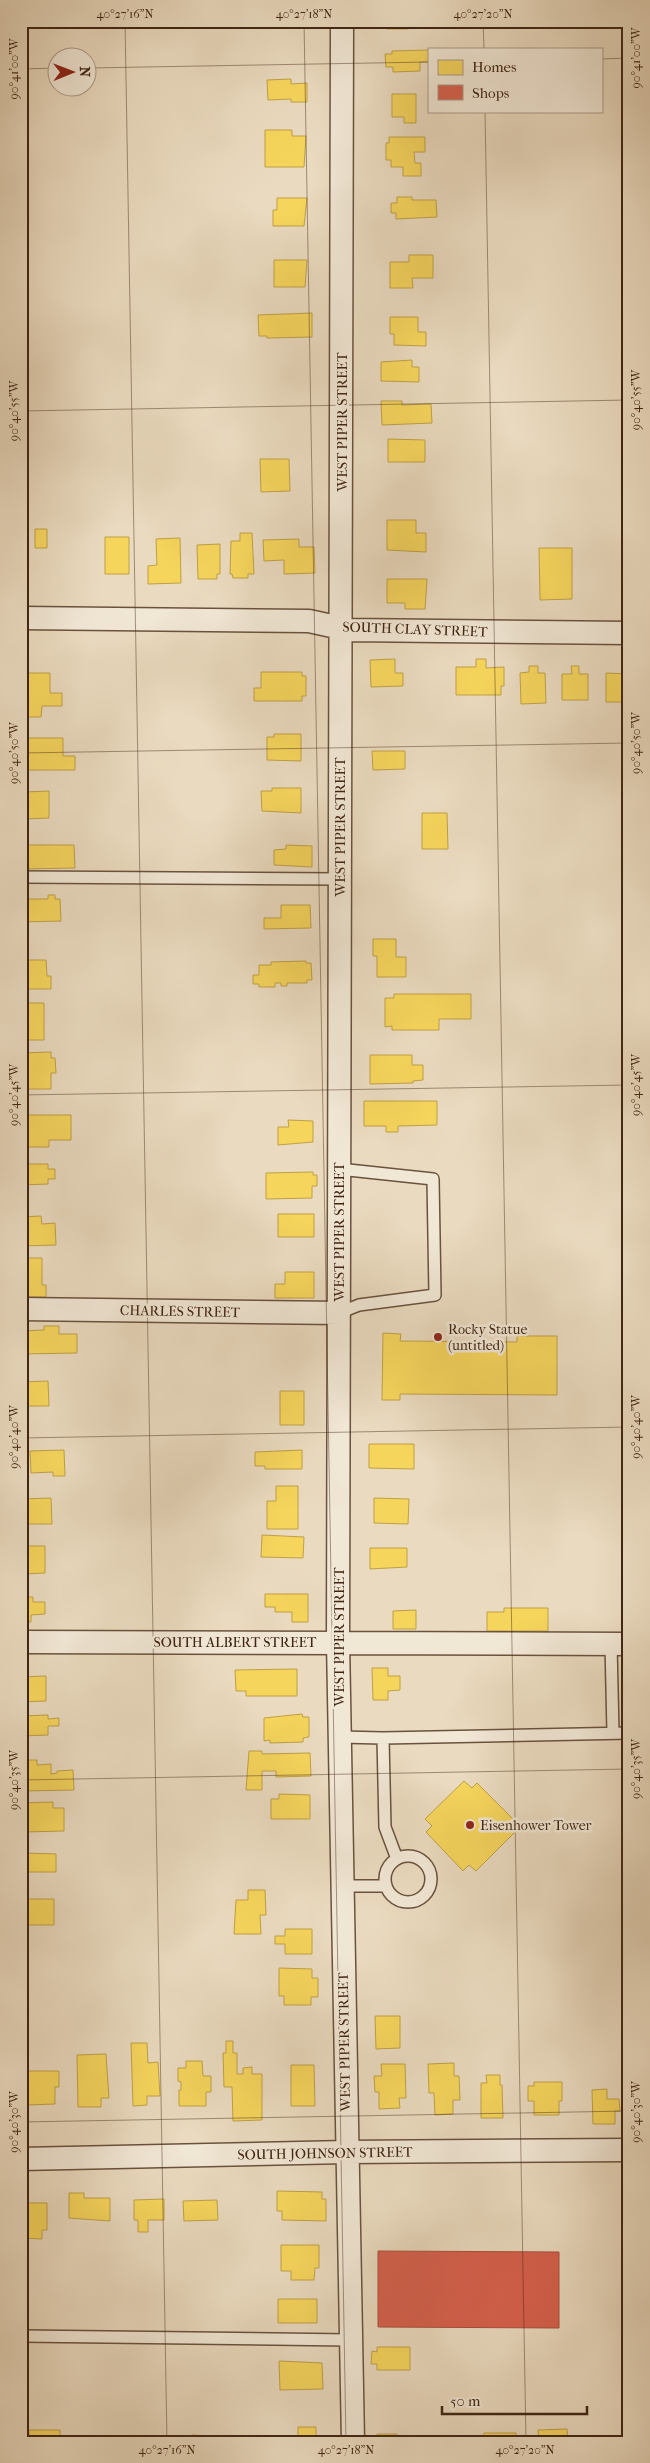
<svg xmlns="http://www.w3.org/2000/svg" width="650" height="2463" font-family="'IM FELL French Canon',serif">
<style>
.homes{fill:#f6d55c;stroke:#bfa046}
.shops{fill:#d6604d;stroke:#a94e3c}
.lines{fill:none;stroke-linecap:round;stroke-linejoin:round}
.service-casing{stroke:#6a523e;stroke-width:14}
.minor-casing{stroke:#6a523e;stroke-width:25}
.service{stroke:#f1e7d5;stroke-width:11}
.minor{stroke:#f1e7d5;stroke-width:22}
.ticks{fill:none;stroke:#402513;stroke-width:1;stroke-opacity:0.45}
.poi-dot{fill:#8f2418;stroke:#f1e7d5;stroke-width:2}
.labels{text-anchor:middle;stroke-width:5;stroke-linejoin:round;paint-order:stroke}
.street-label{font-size:14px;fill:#402513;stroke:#f1e7d5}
.poi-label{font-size:14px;fill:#402513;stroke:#f1e7d5;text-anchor:start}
.neatline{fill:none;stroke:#402513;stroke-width:2}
.ticks-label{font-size:12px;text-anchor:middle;fill:#402513}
</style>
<rect width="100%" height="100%" fill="#eadabf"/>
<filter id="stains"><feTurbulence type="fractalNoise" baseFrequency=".004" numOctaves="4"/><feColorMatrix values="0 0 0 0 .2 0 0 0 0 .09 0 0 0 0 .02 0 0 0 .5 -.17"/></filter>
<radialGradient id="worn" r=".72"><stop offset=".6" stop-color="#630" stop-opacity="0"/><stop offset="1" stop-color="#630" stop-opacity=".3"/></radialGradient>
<path class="homes" d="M387,21H408V29H387Z
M429,50V62H420V71L393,72V67H386L385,54H392V51Z
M291,79V84L307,83V102H291V99L268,100L267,80Z
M392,94H416V123H404V117H392Z
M265,130H292V136H306L304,167H265Z
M389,137H425V152H414L415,163H421V176H403V167H391V160H386V143H389Z
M397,197H412V200H436L437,217L396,219V213H391V203H397Z
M277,198H307L304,226H273V210H277Z
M409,255H433V278H412L413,288H390V262H409Z
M274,260H307L305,287H274Z
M312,313V337L267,338V336H259L258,315Z
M390,317H418V332H426V346L394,345V334H390Z
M412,360V367H419V382L381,381V362Z
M381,401H402V405L431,404L432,423L382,425Z
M388,439L425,440V462H388Z
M260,459H289L290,491L261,492Z
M387,520H416V533H426V552L387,550Z
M35,529H47V548H35Z
M240,533H252L254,574H248V578H233L232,574H230L231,541H240Z
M105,537H129V574H105Z
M180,538L181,583L148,584V566L157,565L156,539Z
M299,539V547H314L315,573L284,574V560L264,561L263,540Z
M220,544V574H217V579H198L197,545Z
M539,548H572V599L540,600Z
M387,579H427L425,609H405V603H387Z
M395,659V673H403V686L371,687L370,660Z
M476,659H486V668L504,667V686H501V695H456V667H476Z
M529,666H538V673H545L546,703L521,704L520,673L529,672Z
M571,666H579V674H588V700H562V674H572Z
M261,672H302V676H306V696H302V701H254V688H261Z
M21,673H50V693H62V706H42L41,717H23Z
M606,673L629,674V702H606Z
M274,734H301V761L267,760V737H274Z
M28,738H63V756H75V770H28V767H21V753H28Z
M372,751H405V769L373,770Z
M272,788H301V813L262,811L261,791H272Z
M49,791V818L25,819V810H22L24,792Z
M422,813H447L448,849H422Z
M21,845H74L75,868L21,869Z
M286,845L312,846V867L274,865V850L286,849Z
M48,895H55V899H60L61,921L21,922V899H48Z
M281,905H310L311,928L264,929V918H281Z
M373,939H396V957H406V977H377V956H373Z
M21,960H46L47,976H51V989H21Z
M306,961V963H311L312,980H307V983H287V986H281V983H275V987H259V984H253V975H259V965H271V962Z
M394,994H471V1019H439V1030H392V1026L385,1027V998H394Z
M21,1003H44V1040H21Z
M51,1052V1058H55L56,1073H51V1089H24L21,1053Z
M370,1055H412V1065H423V1080L413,1081V1083L370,1084Z
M364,1101H437V1125L398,1126V1132H386V1126H364Z
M24,1115H71V1140H49V1147H25Z
M288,1120L313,1121V1142L278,1145V1127H289Z
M21,1164H48V1169H55V1179H48V1184L21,1185Z
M313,1172V1175H317V1186H312V1198L266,1199V1173Z
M278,1214H314V1237H278Z
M41,1216L42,1224L55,1223L56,1245L21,1246V1217Z
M21,1258H42V1285H46V1297H21Z
M285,1272H314V1298H275V1284H285Z
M44,1326H59V1334H77V1353L21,1354V1331L44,1330Z
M383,1333L401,1334L400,1341L517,1342V1336H557V1395L400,1394V1400H382Z
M48,1381L49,1406H21V1382Z
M280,1391H304V1425H280Z
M369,1444H414V1469L369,1468Z
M64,1450L65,1476H53V1472L31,1473L30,1451Z
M302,1450V1469H265V1466H255V1452Z
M276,1486H298V1529H267V1501H276Z
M51,1498L52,1524H24V1520H21V1502H24L23,1499Z
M374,1498L409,1499L408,1524L374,1523Z
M262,1535L304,1537L303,1558L261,1557Z
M23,1546H45V1573L23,1574Z
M370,1548H407V1567L370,1569Z
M265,1594H308V1622H292V1612H275V1607H265Z
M21,1597H33V1602H45V1614L31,1615V1622H21Z
M504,1608H548V1631H487V1612H504Z
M416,1610V1629H393V1611Z
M372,1668H388V1676H400V1690L388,1691V1700H373Z
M297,1669V1696H246V1691H236L235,1670Z
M46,1676V1701L21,1702V1677Z
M302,1714L303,1717H309V1737L303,1738V1742L270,1743V1740L264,1741V1718Z
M48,1715V1719L59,1718V1726H48V1735L21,1736L22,1716Z
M249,1751H262V1754L310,1753L311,1776L276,1777V1771H262V1790H246Z
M23,1760H37V1765L51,1764V1774L57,1773V1771L73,1770L74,1790L23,1791Z
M464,1781L472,1788L477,1783L514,1820L508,1825L515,1832L476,1871L469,1865L463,1871L426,1832L432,1826L425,1819Z
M279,1794L310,1795V1819H271V1799H279Z
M53,1802V1808H64V1831L22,1832L21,1803Z
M23,1853L56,1854V1872H23Z
M248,1890H265L266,1915H260L261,1934H234L236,1900H248Z
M22,1899H54V1925H23Z
M285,1929H312V1954H285V1944H275V1936H285Z
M279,1968L312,1969V1978H318V1997H311V2005H284V1996H279Z
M375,2016H400V2048L376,2049Z
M226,2041H233V2053H237V2074H243V2068L252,2067V2074H262V2120L233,2121L232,2087H224L223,2053H226Z
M131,2043H147L148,2063L158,2062L160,2096H147V2105L133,2106Z
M106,2054L109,2098H101V2107H78L77,2055Z
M186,2061H202L203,2076H211V2092H206V2106H179V2090H181V2082L178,2081V2068H186Z
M454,2063V2076H459L460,2100H453V2114L435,2115L434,2093H429L428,2064Z
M381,2064H405L406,2098H399L400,2108L379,2109V2092H375L374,2076H382Z
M291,2065H314L315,2106H291Z
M23,2071H59V2087H55V2104L27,2105V2096H24Z
M486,2075H500V2085H502L503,2118H481V2083H487Z
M534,2082H562V2101H559V2115H534V2101H528V2086H534Z
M607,2089V2099H619L620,2111H615V2124H593L592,2090Z
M277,2191L322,2192V2199H326V2221L282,2220V2211H277Z
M69,2193H84V2198H110V2221L69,2218Z
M164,2199V2220H148V2232H138V2220H134V2200Z
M217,2200L218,2220L184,2221L183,2201Z
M26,2203H47V2230H42V2239L21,2238V2210H26Z
M281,2245H319V2268H315L314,2280H291V2271H281Z
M278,2299H317V2323H278Z
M377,2347H410V2370H377V2364H371L372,2351L377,2352Z
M279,2361L322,2363L323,2389L280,2390Z
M298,2427H316V2442H298Z
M567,2429L568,2442H539L538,2430Z
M29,2430H60V2442H29Z
M484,2433H516V2442H484Z
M377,2434H397V2442H377Z
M192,2435L211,2436V2442H192Z
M258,2436H269L268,2442H244V2438H258Z"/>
<path class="shops" d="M378,2251L559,2252V2328L378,2327Z"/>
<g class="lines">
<g class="service-casing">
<path id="service" d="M21,877L340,879
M339,1313L359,1305L435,1295L433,1179L339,1169
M611,1644L613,1733
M340,1737L383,1738
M385 1879a23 23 0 1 1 46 0a23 23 0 1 1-46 0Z
M397,1859L385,1827L383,1738L629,1733
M342,1886H386
M21,2336L350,2340"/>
</g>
<g class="minor-casing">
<path id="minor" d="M342,21L338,1642L353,2442
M21,618L309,621L350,630L629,633
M21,1309L339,1313
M21,1642L629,1644
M21,2159L346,2152L629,2150"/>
</g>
<use href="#service" class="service"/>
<use href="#minor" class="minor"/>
</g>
<path class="ticks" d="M125,21L167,2442M304,21L346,2442M483,21L484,49M601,59L629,58M88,68L429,62M21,69L58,68M485,111L526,2442M21,411L629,400M21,753L629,743M21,1095L629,1085M21,1438L629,1427M21,1780L629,1769M21,2122L629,2111"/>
<g class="poi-dot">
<circle cx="438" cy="1337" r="5"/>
<circle cx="470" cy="1825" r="5"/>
</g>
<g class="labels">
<g class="street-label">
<text transform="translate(342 422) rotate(-90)" y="5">WEST PIPER STREET</text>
<text transform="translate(415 629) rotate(2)" y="5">SOUTH CLAY STREET</text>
<text transform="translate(340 827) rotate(-90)" y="5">WEST PIPER STREET</text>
<text transform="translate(339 1232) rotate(-90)" y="5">WEST PIPER STREET</text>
<text transform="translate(180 1311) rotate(1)" y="5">CHARLES STREET</text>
<text transform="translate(339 1637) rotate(-90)" y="5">WEST PIPER STREET</text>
<text x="235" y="1647">SOUTH ALBERT STREET</text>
<text transform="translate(344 2042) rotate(-91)" y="5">WEST PIPER STREET</text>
<text transform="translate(325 2153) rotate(-1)" y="5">SOUTH JOHNSON STREET</text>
</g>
<g class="poi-label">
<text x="448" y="1334">Rocky Statue<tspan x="448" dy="16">(untitled)</tspan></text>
<text x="480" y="1830">Eisenhower Tower</text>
</g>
</g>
<rect width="650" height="2463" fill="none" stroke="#eadabf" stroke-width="55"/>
<rect x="428" y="48" width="175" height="65" fill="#f1e7d5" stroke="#aa9987"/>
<rect x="438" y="60" width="25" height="15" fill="#f6d55c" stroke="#aa9987"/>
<text x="472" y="72" font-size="15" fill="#402513">Homes</text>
<rect x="438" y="85" width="25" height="15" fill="#d6604d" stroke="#aa9987"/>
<text x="472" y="98" font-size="15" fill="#402513">Shops</text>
<g transform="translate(72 72) rotate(89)"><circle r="24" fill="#f1e7d5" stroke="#aa9987"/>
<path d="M0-4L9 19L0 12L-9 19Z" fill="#8f2418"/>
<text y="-8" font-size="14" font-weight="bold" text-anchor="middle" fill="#402513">N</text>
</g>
<path d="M442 2406v8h145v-8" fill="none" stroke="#402513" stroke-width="2.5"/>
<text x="450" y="2406" font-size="15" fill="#402513" stroke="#f1e7d5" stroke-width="4" paint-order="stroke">50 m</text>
<rect x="28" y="28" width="594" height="2408" class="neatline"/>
<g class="ticks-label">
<text x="125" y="18">40°27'16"N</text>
<text x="304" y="18">40°27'18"N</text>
<text x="483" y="18">40°27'20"N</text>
<text transform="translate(636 58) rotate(-90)" y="4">90°41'00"W</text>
<text transform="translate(14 69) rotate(-90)" y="4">90°41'00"W</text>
<text transform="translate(636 400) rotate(-90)" y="4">90°40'55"W</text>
<text transform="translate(14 411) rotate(-90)" y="4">90°40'55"W</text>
<text transform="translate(636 743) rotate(-90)" y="4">90°40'50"W</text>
<text transform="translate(14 753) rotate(-90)" y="4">90°40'50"W</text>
<text transform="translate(636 1085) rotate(-90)" y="4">90°40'45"W</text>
<text transform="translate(14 1095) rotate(-90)" y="4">90°40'45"W</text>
<text transform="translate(636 1427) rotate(-90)" y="4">90°40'40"W</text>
<text transform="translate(14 1437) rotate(-90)" y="4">90°40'40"W</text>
<text transform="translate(636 1769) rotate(-90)" y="4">90°40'35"W</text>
<text transform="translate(14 1780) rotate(-90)" y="4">90°40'35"W</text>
<text transform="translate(636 2112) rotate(-90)" y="4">90°40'30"W</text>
<text transform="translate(14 2122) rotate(-90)" y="4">90°40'30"W</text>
<text x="167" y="2454">40°27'16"N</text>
<text x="346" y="2454">40°27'18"N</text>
<text x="525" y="2454">40°27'20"N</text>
</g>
<rect width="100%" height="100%" filter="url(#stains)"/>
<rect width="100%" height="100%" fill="url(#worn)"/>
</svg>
